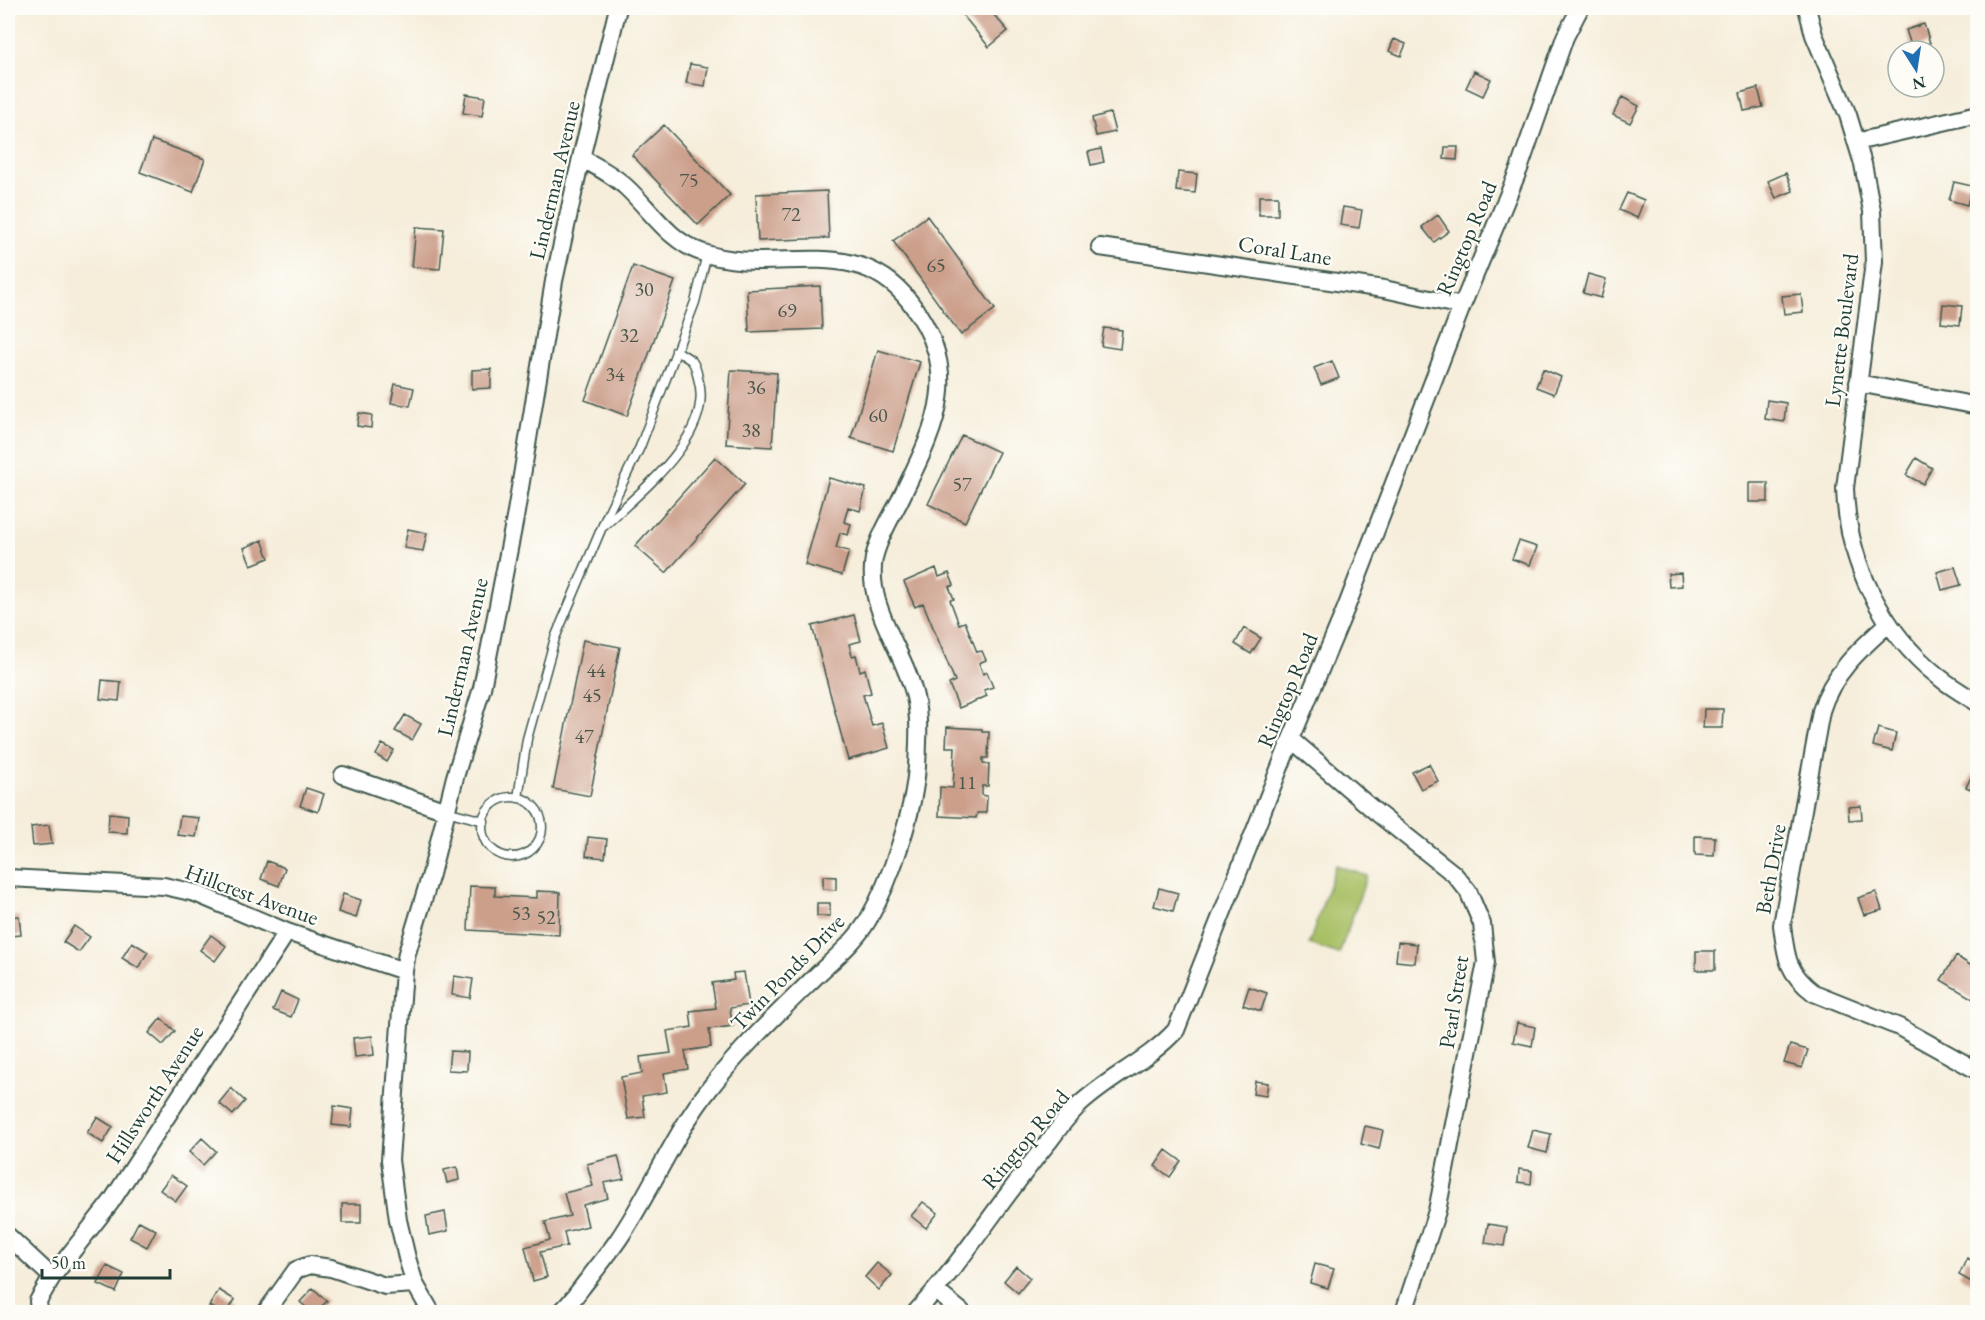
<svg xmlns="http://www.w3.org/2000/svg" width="1985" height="1320" font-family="'EB Garamond',serif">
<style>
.green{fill:#a8c065;stroke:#647e4c;stroke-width:1.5}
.building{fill:#cc9f8b}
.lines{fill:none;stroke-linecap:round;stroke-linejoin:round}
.lane-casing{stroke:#3f584d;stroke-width:11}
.street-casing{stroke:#3f584d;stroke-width:20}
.lane{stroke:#fff;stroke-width:8}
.street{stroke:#fff;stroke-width:16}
.labels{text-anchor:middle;stroke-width:4.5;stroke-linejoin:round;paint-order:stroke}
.number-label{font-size:20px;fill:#4a564a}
.street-label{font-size:22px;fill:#1f3d34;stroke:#fdfcf7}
</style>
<rect width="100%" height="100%" fill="#fdfcf7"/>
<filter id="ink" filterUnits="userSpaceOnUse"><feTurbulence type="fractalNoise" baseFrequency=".0167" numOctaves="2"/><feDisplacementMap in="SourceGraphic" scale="12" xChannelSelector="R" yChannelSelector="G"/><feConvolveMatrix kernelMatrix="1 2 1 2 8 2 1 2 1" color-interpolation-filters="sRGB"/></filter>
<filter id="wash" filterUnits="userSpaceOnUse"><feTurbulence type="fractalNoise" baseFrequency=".008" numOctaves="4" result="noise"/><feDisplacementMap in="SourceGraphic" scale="24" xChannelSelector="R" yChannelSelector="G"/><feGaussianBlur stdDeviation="1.35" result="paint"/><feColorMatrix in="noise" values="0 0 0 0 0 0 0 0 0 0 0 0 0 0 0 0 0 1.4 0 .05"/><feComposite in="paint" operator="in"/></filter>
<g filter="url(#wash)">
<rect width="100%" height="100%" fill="#f6eedb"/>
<path class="green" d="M1336,865L1367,876L1339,954L1309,944Z"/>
<g id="blocks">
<path class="building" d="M957,8H988L1008,31L989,47Z
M1924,24L1930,43L1912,48L1906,30Z
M1394,39L1406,44L1401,56L1389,51Z
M690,64L708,67L705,86L686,83Z
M1474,71L1491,79L1483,96L1466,88Z
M1758,88L1763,107L1744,111L1740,93Z
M466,94L485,97L482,116L463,113Z
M1622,97L1639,106L1630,123L1613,115Z
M1110,113L1115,132L1096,136L1092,118Z
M664,125L730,195L698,225L632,155Z
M152,140L205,159L193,192L140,172Z
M1445,147H1458L1457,160L1444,159Z
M1101,149L1104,162L1091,165L1088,152Z
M1178,172L1197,174L1195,193L1176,191Z
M1786,173L1793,191L1776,198L1768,181Z
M1954,182L1972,186L1967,205L1949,200Z
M827,191L829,238L758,241L756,194Z
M1627,193L1644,200L1637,218L1619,210Z
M1259,196H1278V215H1259Z
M1343,207L1362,210L1359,228L1340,225Z
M1438,215L1449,231L1434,242L1422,227Z
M927,216L995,309L961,335L893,241Z
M416,227L444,229L440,269L412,267Z
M633,266L675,281L627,416L585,400Z
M1588,274L1606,279L1601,298L1583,293Z
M820,286L822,329L749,332L747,290Z
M1801,294L1803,312L1784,314L1782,296Z
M1943,304L1962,306L1960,325L1941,323Z
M1104,328L1122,330L1120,349L1101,346Z
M878,350L920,362L893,451L851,438Z
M1332,361L1339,378L1321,385L1314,368Z
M491,369V388L472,389V370Z
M1543,369L1561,377L1554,394L1536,387Z
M731,370L777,373L772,447L726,444Z
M395,384L414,388L410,406L391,403Z
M1767,400L1786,403L1784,422L1765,419Z
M359,413L372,415L371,428L357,426Z
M962,435L999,452L965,522L928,504Z
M715,457L745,484L666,573L635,546Z
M1916,458L1932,468L1923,484L1906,475Z
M829,478L866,488L860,511L848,507L844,522L851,524L848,535L840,533L836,548L849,551L842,575L805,565Z
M1749,483H1768V502H1749Z
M408,529L427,533L423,551L404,548Z
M262,540L269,558L251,565L244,548Z
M1519,541L1537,547L1530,565L1512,559Z
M1955,567L1961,585L1942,590L1937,572Z
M936,568L939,577L949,573L954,585L949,587L954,599L950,600L959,624L965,622L977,652L982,651L986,660L979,663L983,674L987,672L993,687L984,690L987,696L959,708L949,684L955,681L923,603L915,607L904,582Z
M1681,573L1682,586L1669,587L1668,574Z
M854,615L861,641L849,644L852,656L856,655L860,671L865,669L871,693L863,695L872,726L882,723L889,748L848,760L812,626Z
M1244,628L1261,638L1251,654L1235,644Z
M583,640L620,647L590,796L553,789Z
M102,680L121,682L119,701L100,699Z
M1704,709H1723L1722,728H1703Z
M405,715L421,724L412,740L395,731Z
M947,727L982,729V732H989L988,758H983V763L989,764L988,786H982V795L987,796L986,813H977L976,818L939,816L940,787L953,788L955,747H946Z
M1878,728L1896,733L1892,751L1873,746Z
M382,744L394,750L387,762L376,755Z
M1429,764L1438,781L1421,789L1412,772Z
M1975,770L1978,771V792L1966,787Z
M306,788L324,794L318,812L300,806Z
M1861,806L1862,819L1849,820L1848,807Z
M109,813L128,815L127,833L108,832Z
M180,816L199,818L196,837L177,835Z
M49,825L52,844L33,846L31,827Z
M1695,836L1715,837L1714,856L1695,855Z
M588,837L607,839L605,858L586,856Z
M267,861L285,868L279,886L261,879Z
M823,876L836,877V890L823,889Z
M470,886L495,887V896L537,898V891L560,892L559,935L468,930Z
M1159,888L1178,893L1173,911L1154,906Z
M1876,892L1882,910L1864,915L1858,898Z
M343,894L361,900L356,918L338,912Z
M817,903H830V916H817Z
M19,916L21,935L8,936V917Z
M74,926L90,937L79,952L63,942Z
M211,935L226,946L215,961L200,950Z
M132,942L148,952L138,968L122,958Z
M1398,942L1417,944L1415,963L1396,961Z
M1696,951H1715V970H1696Z
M1956,956L1978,970V1002L1941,980Z
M744,972L749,1005L730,1008L733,1026L709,1029L711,1047L685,1051L688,1069L664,1073L667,1092L642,1096L645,1117L628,1119L621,1077L642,1073L640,1057L671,1053L667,1031L692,1027L690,1011L716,1008L712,983L734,980L733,973Z
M454,976L473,979L470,998L452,995Z
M1249,987L1267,993L1261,1011L1243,1005Z
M281,992L298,1000L291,1017L273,1010Z
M161,1018L175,1031L163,1045L149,1033Z
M1517,1023L1535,1027L1532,1046L1513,1042Z
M372,1036L374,1055L355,1057L353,1038Z
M1790,1045L1808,1050L1802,1068L1784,1063Z
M450,1051L468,1052L467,1071L448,1070Z
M1255,1081L1268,1083L1266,1096L1253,1094Z
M231,1088L245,1101L233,1115L219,1103Z
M334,1106L353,1109L351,1127L332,1125Z
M97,1117L113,1127L103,1143L87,1133Z
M1365,1126L1383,1130L1379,1149L1361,1144Z
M1533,1130L1551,1134L1547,1153L1528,1148Z
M202,1138L216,1151L203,1165L189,1152Z
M1166,1150L1181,1161L1170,1177L1155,1166Z
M618,1156L624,1179L604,1183L608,1198L583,1205L588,1226L564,1232L567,1246L540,1252L547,1277L533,1281L525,1247L550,1240L545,1222L570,1216L564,1193L593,1186L587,1164Z
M457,1167L459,1180L447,1183L444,1170Z
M1519,1169L1532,1171L1531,1184L1518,1182Z
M171,1175L187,1186L176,1201L160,1190Z
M923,1202L938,1213L926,1228L911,1216Z
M342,1204H361V1223H342Z
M445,1212L448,1231L429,1235L426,1216Z
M139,1221L156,1230L147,1247L130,1238Z
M1488,1224L1507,1227L1504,1246L1485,1243Z
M1967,1258L1978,1264V1280L1975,1284L1959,1275Z
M877,1263L892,1275L879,1290L865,1277Z
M1315,1264L1334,1269L1328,1288L1310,1283Z
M107,1266L124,1274L116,1292L98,1284Z
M1016,1266L1030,1278L1018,1293L1004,1281Z
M313,1288L327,1301L316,1312H312L300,1302Z
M219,1290L235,1300L227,1312H220L209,1306Z"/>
</g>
</g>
<g filter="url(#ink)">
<use href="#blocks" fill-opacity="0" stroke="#3f584d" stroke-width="1.5"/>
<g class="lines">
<g class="lane-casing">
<path id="lane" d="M604,526C640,492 716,434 698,378C697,372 695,365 692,361C687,357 681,354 676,350
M482 827a30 30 0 1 1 60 0a30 30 0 1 1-60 0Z
M518,798L527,739L555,638L608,513L640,447L695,302L707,254
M446,811L484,821"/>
</g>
<g class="street-casing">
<path id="street" d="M1807,8L1814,35L1848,115L1863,164L1872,211L1874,262L1845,488C1847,561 1881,631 1939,677C1951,687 1965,695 1978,703
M1856,142L1978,114
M1100,247L1384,289L1462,306
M1858,383L1978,406
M1888,624C1860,649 1832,674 1821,711L1782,925C1786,957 1787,973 1814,993L1899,1027L1978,1071
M1291,739L1376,812L1454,874L1468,891L1482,924L1486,962L1457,1109L1437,1211L1404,1312
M343,775L446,811
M8,878L164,886L195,893L287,932L404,971
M8,1236L52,1277
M936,1291L962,1312
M39,1312L38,1301L52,1277L111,1202L287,932
M266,1312L296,1270L310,1265L331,1268L385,1286L415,1284
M431,1312L415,1284L407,1258L398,1220L390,1160L404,971L407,953L431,874L455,777L482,688L515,518L554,281L581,158L618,8
M561,1312C572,1302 580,1289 590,1277C599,1265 609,1253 618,1240C651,1192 673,1135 710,1088C741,1048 779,1012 816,976C834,959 855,942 868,920C891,880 914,812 917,766C918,744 920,719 915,697C905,651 865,607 874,558C878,539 890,519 899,502C934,429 966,375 910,302C854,229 772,279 701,252C669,241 650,209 626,187C613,175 596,166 581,158
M916,1312C965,1259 1003,1196 1050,1140C1058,1129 1066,1118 1076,1108C1106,1078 1147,1062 1176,1030L1291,739L1346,608L1462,306L1519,169L1565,37L1580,8"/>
</g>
<use href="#lane" class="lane"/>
<use href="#street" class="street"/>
</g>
</g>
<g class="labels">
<g class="number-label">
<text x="689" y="187">75</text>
<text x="791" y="221">72</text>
<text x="936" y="272">65</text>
<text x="644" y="296">30</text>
<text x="787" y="317">69</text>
<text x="629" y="342">32</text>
<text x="615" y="381">34</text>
<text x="756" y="394">36</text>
<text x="878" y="422">60</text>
<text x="751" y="437">38</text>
<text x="962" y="491">57</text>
<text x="596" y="677">44</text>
<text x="592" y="702">45</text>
<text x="584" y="743">47</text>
<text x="967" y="789">11</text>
<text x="521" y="920">53</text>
<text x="546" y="924">52</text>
</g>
<g class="street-label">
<text transform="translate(554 180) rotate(-77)" y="8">Linderman Avenue</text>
<text transform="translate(1466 238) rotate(-67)" y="8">Ringtop Road</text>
<text transform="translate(1285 250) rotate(9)" y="8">Coral Lane</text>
<text transform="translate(1841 330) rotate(-83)" y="8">Lynette Boulevard</text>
<text transform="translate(462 657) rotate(-77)" y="8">Linderman Avenue</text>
<text transform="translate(1287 690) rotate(-67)" y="8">Ringtop Road</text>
<text transform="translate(1770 869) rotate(-80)" y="8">Beth Drive</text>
<text transform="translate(252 894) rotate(20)" y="8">Hillcrest Avenue</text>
<text transform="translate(787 972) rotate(-46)" y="8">Twin Ponds Drive</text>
<text transform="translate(1453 1002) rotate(-81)" y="8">Pearl Street</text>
<text transform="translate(154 1094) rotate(-57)" y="8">Hillsworth Avenue</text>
<text transform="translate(1025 1139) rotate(-50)" y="8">Ringtop Road</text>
</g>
</g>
<rect width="1985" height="1320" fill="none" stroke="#fdfcf7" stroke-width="30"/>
<g transform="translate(1916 69) rotate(168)"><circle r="28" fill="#fdfcf7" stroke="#a4b0a9" stroke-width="1.5"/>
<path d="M0-4.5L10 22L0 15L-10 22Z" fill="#1f6fb2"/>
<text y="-9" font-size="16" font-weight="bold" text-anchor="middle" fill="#1f3d34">N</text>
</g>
<path d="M42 1269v9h128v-9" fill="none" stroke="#1f3d34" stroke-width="3"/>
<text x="51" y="1269" font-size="18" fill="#1f3d34" stroke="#fdfcf7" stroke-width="4.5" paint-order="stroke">50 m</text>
</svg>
